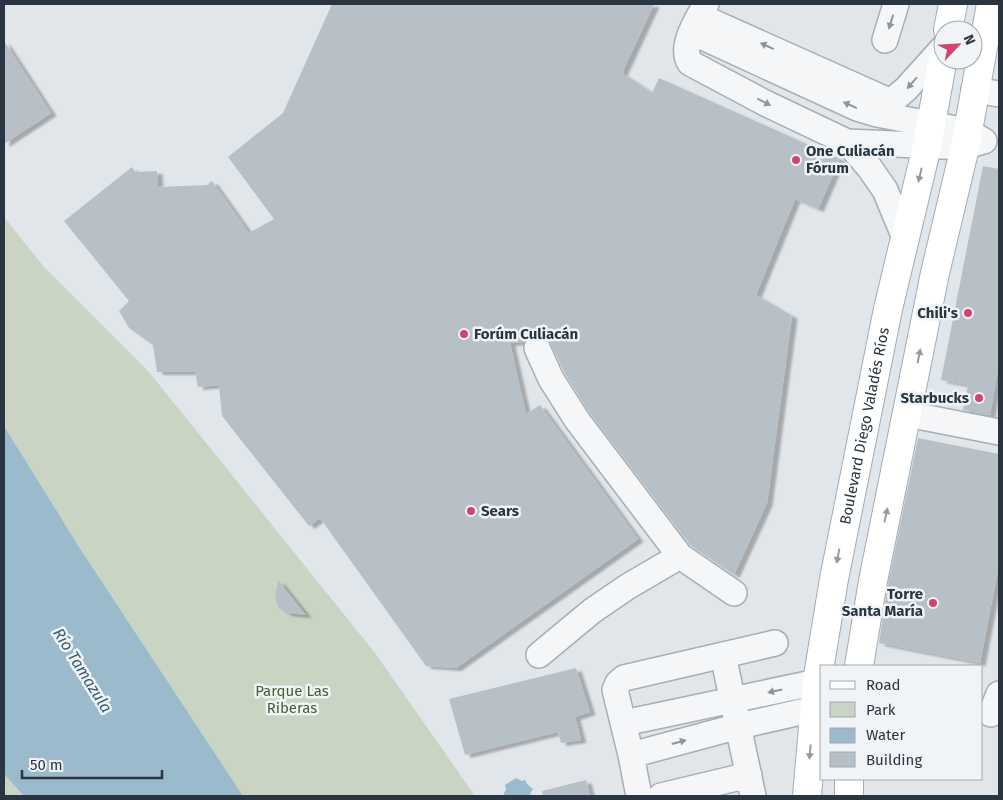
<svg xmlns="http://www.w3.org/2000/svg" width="1003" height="800" font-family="'Fira Sans',sans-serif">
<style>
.green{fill:#c9d4c2}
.water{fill:#9bbacb}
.building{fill:#b8c0c7;filter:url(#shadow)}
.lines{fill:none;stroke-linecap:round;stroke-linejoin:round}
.minor-casing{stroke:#a6aeb4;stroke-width:28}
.major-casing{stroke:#a0acb6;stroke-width:30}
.minor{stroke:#f4f6f8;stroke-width:25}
.major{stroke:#fff;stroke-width:28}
.oneway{fill:#8e969d}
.oneway2{fill:#949aa0}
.poi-dot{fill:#d14470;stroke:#f1f4f7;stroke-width:2}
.labels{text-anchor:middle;stroke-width:5;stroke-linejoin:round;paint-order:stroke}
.poi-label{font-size:15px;font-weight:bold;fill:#293642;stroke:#f1f4f7;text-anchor:start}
.street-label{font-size:15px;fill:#293642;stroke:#f1f4f7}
.park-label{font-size:15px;fill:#445e36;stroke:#f1f4f7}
.water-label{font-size:16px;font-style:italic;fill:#325c77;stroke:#f1f4f7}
</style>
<defs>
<filter id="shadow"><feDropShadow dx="5.5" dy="3" stdDeviation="1" flood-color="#0004"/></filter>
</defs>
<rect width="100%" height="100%" fill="#e1e6ea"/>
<path class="green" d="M4,217L44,267L149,372L375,653L475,796H243L81,550L4,426Z
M4,774L24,796H4Z"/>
<path class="water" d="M4,426L81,550L243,796H24L4,774Z
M516,778L522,781L525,780L527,784L533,789L529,796H503L506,789L505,785Z"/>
<path class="building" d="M332,4H654L622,73L652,93L659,78L840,159L818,209L795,199L756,295L792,316L767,503L734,575L690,545L589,412L564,372L550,342L546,337L539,334L532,335L524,342L510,343L526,414L540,405L638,539L456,668L426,666L320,518L309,526L222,416L219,385L198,387L195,372H157L153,345L129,328L119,311L129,301L64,221L132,167L135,172L157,171L158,187L207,185L212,181L249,233L274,219L228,157L283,113Z
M4,41L51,113L4,144Z
M983,166L999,169V363L990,415L963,410L968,385L941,380Z
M918,438L999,454V565L980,663L879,643L888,584Z
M278,580L306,615L287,613L279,608L275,599Z
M576,668L590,712L575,717L581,740L561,743L558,732L465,755L449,699Z
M586,780L590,796H543L542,791Z"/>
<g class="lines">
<g class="minor-casing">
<path id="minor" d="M706,4C698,19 679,46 690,63L765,103L847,142L965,147L983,141
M699,16L891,102
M692,32L857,108L877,114L967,131L984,141
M885,40L896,4
M974,90L999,94
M878,113L906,89L943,48
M847,142L869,167L885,190L905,238
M537,348L551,379L577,420L680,556L734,593
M907,414L999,432
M539,655L592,611L627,587L680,556
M723,655L753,796
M991,714L999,694
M624,723L817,682L822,683
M631,755L739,726L814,709L822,710
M639,796L631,755L615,690L618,683L624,678L775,643
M661,796L749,775"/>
</g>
<g class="major-casing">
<g id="major">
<path d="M948,30L953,4"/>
<path d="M859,666L873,581L935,273L965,147L991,4"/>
<path id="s1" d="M807,796L817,682L834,579L888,309L927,146L943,58"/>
<path d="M849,796V779"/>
</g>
</g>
<use href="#minor" class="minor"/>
<use href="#major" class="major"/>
</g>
<defs><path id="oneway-solid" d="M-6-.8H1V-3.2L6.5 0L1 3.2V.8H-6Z" transform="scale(1.25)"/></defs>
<g class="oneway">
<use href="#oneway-solid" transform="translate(891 22) rotate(107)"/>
<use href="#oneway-solid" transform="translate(767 46) rotate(-155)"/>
<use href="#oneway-solid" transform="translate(912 83) rotate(131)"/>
<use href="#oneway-solid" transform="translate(764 102) rotate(27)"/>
<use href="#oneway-solid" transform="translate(850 105) rotate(-156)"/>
<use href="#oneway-solid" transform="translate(775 691) rotate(168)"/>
<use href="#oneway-solid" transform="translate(679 742) rotate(-15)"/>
</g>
<g class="oneway2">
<use href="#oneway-solid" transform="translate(920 175) rotate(103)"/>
<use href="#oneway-solid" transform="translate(919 356) rotate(-79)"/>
<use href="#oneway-solid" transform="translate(886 515) rotate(-78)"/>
<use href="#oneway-solid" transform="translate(838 556) rotate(101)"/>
<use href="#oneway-solid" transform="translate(810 752) rotate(95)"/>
</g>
<g class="poi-dot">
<circle cx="796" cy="160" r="5"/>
<circle cx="968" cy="313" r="5"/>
<circle cx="464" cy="334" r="5"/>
<circle cx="979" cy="398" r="5"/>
<circle cx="471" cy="511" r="5"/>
<circle cx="933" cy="603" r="5"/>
</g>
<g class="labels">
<g class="poi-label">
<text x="806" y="156">One Culiacán<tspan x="806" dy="17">Fórum</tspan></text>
<text x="958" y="318" text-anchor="end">Chili's</text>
<text x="474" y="339">Forúm Culiacán</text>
<text x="969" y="403" text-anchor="end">Starbucks</text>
<text x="481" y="516">Sears</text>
<text x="923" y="599" text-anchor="end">Torre<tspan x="923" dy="17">Santa María</tspan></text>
</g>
<g class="street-label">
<text dy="5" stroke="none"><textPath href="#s1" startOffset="375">Boulevard Diego Valadés Ríos</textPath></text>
</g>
<g class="park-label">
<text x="292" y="696">Parque Las<tspan x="292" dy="17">Riberas</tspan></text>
</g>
<g class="water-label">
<text transform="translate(83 670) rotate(58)" y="6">Río Tamazula</text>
</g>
</g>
<rect width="1003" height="800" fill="none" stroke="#293642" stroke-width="10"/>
<rect x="820" y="665" width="162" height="115" fill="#f1f4f7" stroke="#a1a8af"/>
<rect x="830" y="681" width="25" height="8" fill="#ffffff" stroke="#a1a8af"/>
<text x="866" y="690" font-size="15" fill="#293642">Road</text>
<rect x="830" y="702" width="25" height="15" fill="#c9d4c2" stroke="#a1a8af"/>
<text x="866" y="715" font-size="15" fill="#293642">Park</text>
<rect x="830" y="728" width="25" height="15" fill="#9bbacb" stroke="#a1a8af"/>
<text x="866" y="740" font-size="15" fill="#293642">Water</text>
<rect x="830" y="752" width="25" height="15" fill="#b8c0c7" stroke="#a1a8af"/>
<text x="866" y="765" font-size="15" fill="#293642">Building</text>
<g transform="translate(958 45) rotate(65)"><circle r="24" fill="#f1f4f7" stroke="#a1a8af"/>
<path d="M0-4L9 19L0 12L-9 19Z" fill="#d14470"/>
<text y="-8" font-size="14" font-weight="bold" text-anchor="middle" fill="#293642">N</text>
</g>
<path d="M22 770v8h140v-8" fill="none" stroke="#293642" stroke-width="2.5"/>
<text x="30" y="770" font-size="15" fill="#293642" stroke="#f1f4f7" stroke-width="4" paint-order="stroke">50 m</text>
</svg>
